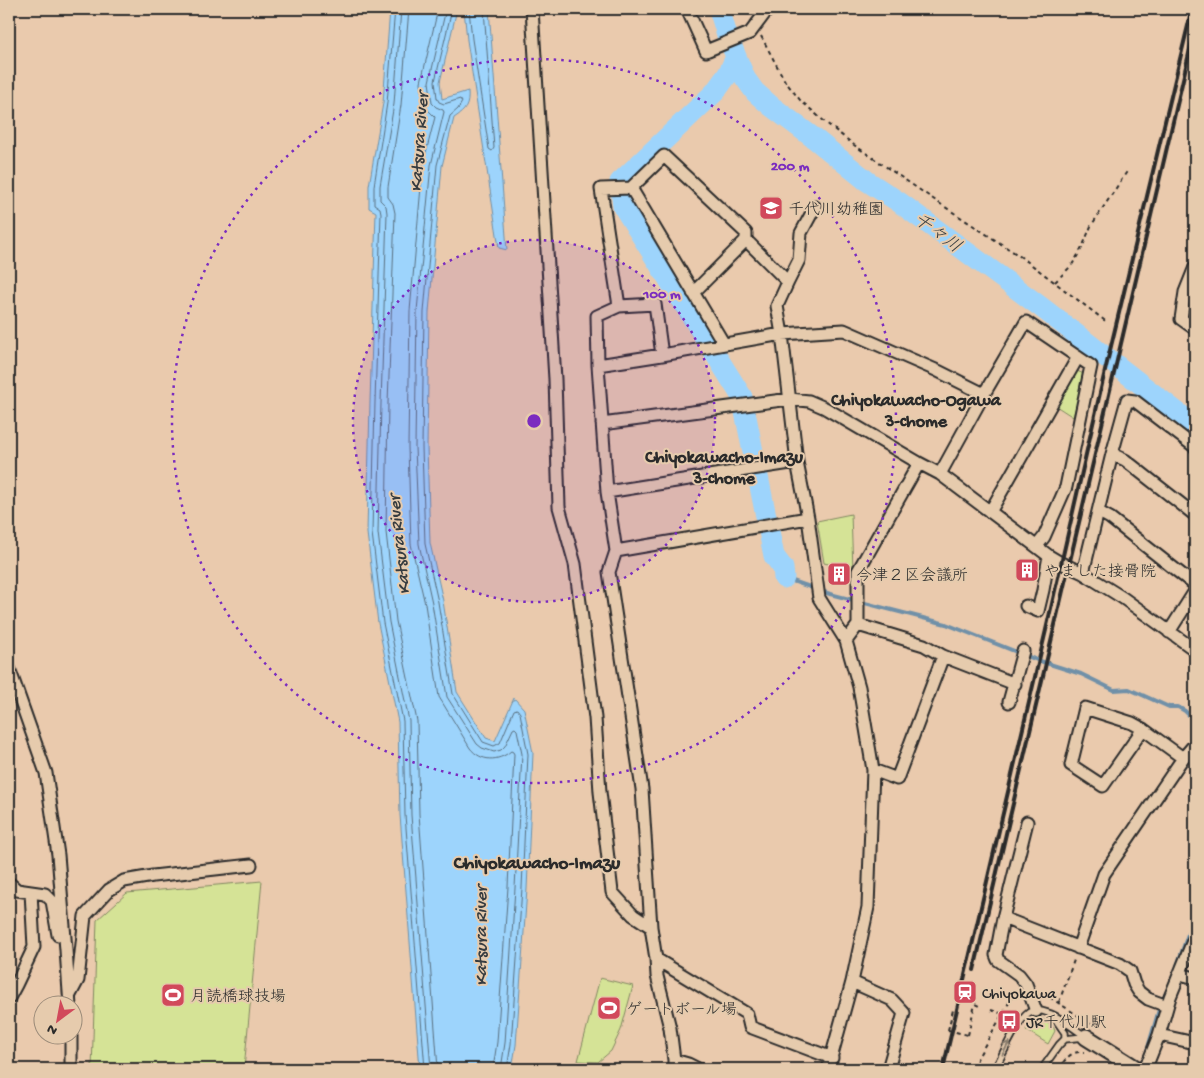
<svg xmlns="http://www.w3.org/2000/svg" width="1204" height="1078" font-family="'Gochi Hand','Klee One',sans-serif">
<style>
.green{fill:#d5e396;stroke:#808760}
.water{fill:#9dd4fc;stroke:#6f90a8}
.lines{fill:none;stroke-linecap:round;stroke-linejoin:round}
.shore{stroke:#596f7f;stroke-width:1}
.stream{stroke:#6f90a8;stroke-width:4}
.river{stroke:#9dd4fc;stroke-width:21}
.service-casing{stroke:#2b2b2b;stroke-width:9}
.minor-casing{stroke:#2b2b2b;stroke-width:15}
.secondary-casing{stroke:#2b2b2b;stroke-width:19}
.path{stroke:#2b2b2b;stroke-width:2;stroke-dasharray:4 4;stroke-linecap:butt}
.service{stroke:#e6cbad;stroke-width:5.5}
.minor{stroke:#e6cbad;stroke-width:11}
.secondary{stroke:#e6cbad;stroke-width:15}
.rail{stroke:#2b2b2b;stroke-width:4}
.path-bridge{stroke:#2b2b2b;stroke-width:2;stroke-dasharray:4 4;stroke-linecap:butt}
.oneway{stroke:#887b6c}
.ring{fill:none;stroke:#7b2cbf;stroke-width:2.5;stroke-dasharray:2.5 5}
.labels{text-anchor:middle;stroke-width:4;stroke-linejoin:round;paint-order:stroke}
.poi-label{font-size:16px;fill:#2b2b2b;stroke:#e6cbad;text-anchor:start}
.water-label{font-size:18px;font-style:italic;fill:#363c40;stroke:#e6cbad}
.neighbourhood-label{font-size:18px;font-weight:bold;fill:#2b2b2b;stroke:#e6cbad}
.quarter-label{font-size:19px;font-weight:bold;fill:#2b2b2b;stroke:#e6cbad}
.centre{fill:#7b2cbf;stroke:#e6cbad;stroke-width:2.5}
.ring-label{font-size:15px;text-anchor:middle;font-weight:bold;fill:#7b2cbf;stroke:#e6cbad;stroke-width:4;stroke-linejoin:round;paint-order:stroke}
</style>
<rect width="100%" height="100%" fill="#eacaad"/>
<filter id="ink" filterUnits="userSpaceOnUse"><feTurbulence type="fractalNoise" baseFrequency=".02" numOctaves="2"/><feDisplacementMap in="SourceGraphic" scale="10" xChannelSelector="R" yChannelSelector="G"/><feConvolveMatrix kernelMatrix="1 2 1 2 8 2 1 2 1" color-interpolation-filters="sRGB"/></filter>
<g filter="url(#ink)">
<path class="green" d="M1077,371L1084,374L1083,382L1073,417L1056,406Z
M851,514L853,570L824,563L817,521Z
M262,881L244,1069H92L97,920L127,893Z
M600,978L633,986L621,1030L611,1051L598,1062L578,1061Z
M1040,1017C1046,1021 1053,1024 1055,1031L1048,1044L1026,1030L1034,1017Z"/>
<path class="water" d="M390,9H457L440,82L442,99L468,91C469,106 466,110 454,118L442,166L429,312L427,447L430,543L443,601L457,692L486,738L495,741L514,698L524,709L533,753L527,889L516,1045L512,1069H420L400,815L398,722L378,623L367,533L370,402L376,212L369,208V186L383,103Z
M464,9H489L507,250L499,248L467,40Z"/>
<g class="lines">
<path class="shore" d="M395,9L387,103L374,186V204L380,208L381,213L375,402L372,533L383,623L403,721L405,815L425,1069
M401,9L394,104L380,186V200L386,206L387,213L381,403L378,533L389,622L409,721L411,815L431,1069
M409,9L401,105L388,187V197L393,204L395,213L388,403L386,532L396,621L417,721L419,814L438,1069
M438,9L421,82L424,104L427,109L435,117L423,164L410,311L408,447L411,544L425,604L439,697L470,748C481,762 498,762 511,751L513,752L514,754L508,887L497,1042L493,1069
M446,9L429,82L432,103L436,107L443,110L444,112L431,165L417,311L415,447L419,544L432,603L447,697L477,744L482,748L494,752L501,750L505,746L513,729L515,728L517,730L522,754L515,888L505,1043L501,1069
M452,9L435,81L437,98L439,102L444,104L460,99L462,102L458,109L450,116L437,165L424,312L422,447L425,544L438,602L453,694L483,742L494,746L500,743L514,710L517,709L520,713L528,754L522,888L511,1044L507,1069
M469,9L472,39L489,149L492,151L494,148L484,9"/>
<path class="stream" d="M784,578L830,594L946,624L1037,660L1081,674L1114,690L1129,689L1169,707H1178L1185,711L1195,721
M1177,966L1195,914
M1147,1051L1160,1006L1166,993"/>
<path class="river" d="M719,9L727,35L745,78L755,92L771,106L815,139L867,181L899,202L1041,307L1195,426
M736,57L728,74L715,92L620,182L623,206L742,397L774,556L783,568L784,578"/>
<g class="service-casing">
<path id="service" d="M1056,1020L1065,1033V1039
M996,1069L998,1063C1004,1052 1020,1014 1032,1011C1038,1009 1046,1012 1051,1014C1063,1019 1074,1029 1085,1036
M1042,1069L1059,1045L1065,1039L1084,1037"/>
</g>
<g class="minor-casing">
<path id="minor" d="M532,9L555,379L559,507L575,564L595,718L600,792L612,892L633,915L651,927
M687,9L706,51L750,33L768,9
M631,188L724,344
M815,207L801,233L799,260L788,282L777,306L782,334L797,462L808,518L819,598L846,641L859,687L873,770L868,907L852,982L828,1069
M746,240L788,282
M1195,267L1185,292L1181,319L1195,329
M619,306L601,189L631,188L664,156L746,233V240L693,293
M598,365L597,316L619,306L655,304L662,355
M602,424L790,399L809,401L825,408L919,463L940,474L1049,556L1059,562L1083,573L1123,598L1195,650
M1112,454L1125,460L1195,515
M940,474L984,394L1026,322L1091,366L1066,487L1044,537L1037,546
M607,492L797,462
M990,512L1078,357
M1099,512L1110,518L1195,585
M616,551L808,518
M1083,573L1112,454L1127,400L1135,401L1195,447
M1026,606L1038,611L1043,590L1049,556
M858,625L924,645L943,656L1015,684
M1169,632L1195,591
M846,641L858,625V571L919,463
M9,668L46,773L58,855L66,950L70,1006
M1009,702L1023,651
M1143,729L1103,786L1071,765L1085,708L1132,723L1143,729L1183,758
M873,770L897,779L943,656
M1027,822L1003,918L996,955L998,960L1019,975L1026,984L1036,1011
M9,883L17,890L45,894L52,901L58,935
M1003,918L1120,964L1130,971L1134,984L1139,992L1148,999L1167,1006
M1078,948L1104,874L1183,758L1195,744
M656,959L747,1014L750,1027L832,1058
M1180,974L1195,978
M852,982L892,1000L904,1013L888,1069
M70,995L78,980L85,916L109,890L124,881L153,876L251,865
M9,998L16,985L34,947L31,892
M1159,1035L1195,1043
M71,1036V1069
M674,1060L688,1064L698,1069
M674,1069V1060L670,1028L657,976L656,959L651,927L642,789L609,572L616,551L607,492L598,365L662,355L782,334L844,330L938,371L984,394
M1143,1069L1149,1060L1159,1035L1170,997L1195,936"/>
</g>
<g class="secondary-casing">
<path id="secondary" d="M1086,1037L1137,1069"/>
</g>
<path class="path" d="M761,36L785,81L800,100L825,122L854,145L939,203L1024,259L1108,323
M1055,282L1072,265L1082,248L1091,226L1128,170
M1043,993L1091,1024
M1059,1002L1074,960
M991,1010L1003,1014
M948,1030L953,1010
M968,1035L975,1004L979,1006
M1159,1066L1163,1069
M975,1069L977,1059L1015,992
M1058,1069C1066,1059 1070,1051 1084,1052"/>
<use href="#service" class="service"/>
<use href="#minor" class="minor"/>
<use href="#secondary" class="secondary"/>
<path class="rail" d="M974,970L1195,28
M943,1069L1046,630L1105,371L1192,9"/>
<path class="path-bridge" d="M948,1030L968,1035"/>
</g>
<defs><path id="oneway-shaft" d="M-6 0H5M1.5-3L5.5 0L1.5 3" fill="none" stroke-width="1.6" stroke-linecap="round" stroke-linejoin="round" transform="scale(1.25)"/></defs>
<use class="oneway" href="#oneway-shaft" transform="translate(1006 1048) rotate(-62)"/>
</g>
<circle cx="534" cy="421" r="181" fill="#7b2cbf" fill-opacity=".12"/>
<g class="ring">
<circle cx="534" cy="421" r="181"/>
<circle cx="534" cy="421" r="362"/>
</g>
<defs>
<g id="school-square" transform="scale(1.25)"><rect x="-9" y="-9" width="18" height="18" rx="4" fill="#d1495b" stroke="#e6cbad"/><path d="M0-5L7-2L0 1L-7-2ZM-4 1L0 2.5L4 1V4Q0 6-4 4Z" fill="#fff"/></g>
<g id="building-square" transform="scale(1.25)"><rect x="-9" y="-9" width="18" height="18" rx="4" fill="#d1495b" stroke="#e6cbad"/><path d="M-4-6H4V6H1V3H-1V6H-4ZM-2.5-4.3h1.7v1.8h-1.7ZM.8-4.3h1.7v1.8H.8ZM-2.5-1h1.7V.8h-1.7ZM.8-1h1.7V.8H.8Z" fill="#fff"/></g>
<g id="station-square" transform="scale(1.25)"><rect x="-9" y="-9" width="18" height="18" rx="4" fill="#d1495b" stroke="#e6cbad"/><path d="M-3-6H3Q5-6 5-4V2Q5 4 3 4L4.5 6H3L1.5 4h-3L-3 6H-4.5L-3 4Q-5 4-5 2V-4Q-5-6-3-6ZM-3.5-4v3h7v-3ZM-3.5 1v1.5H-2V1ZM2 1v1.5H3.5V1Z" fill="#fff"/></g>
<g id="stadium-square" transform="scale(1.25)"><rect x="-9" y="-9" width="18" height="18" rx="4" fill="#d1495b" stroke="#e6cbad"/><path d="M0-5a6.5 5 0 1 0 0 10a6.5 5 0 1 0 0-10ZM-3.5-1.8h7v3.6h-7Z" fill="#fff"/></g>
<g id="bus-square" transform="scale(1.25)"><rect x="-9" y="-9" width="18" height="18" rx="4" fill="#d1495b" stroke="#e6cbad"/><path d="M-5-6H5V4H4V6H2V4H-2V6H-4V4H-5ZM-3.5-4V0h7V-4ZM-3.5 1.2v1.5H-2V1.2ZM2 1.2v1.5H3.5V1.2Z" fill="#fff"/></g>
</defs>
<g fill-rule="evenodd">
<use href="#school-square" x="771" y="208"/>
<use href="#building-square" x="1027" y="570"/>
<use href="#building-square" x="839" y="574"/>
<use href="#station-square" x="965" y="992"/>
<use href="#stadium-square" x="173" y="995"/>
<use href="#stadium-square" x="609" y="1008"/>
<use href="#bus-square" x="1009" y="1021"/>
</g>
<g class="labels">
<g class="poi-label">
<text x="788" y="214">千代川幼稚園</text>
<text x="1044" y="576">やました接骨院</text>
<text x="856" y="580">今津２区会議所</text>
<text x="982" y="998">Chiyokawa</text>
<text x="190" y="1001">月読橋球技場</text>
<text x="626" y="1014">ゲートボール場</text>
<text x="1026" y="1027">JR千代川駅</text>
</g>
<g class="water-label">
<text transform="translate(418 142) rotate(-86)" y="6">Katsura River</text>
<text transform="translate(938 232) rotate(36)" y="6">千々川</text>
<text transform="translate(398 545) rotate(-96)" y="6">Katsura River</text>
<text transform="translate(480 936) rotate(-90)" y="6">Katsura River</text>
</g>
<g class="neighbourhood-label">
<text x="916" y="405">Chiyokawacho-Ogawa<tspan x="916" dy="21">3-chome</tspan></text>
<text x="724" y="462">Chiyokawacho-Imazu<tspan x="724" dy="21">3-chome</tspan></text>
</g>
<g class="quarter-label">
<text x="537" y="868">Chiyokawacho-Imazu</text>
</g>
</g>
<circle cx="534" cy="421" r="8" class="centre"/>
<g class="ring-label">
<text x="790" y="170">200 m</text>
<text x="662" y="298">100 m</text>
</g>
<rect width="1204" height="1078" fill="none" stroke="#e6cbad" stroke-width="30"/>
<rect x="15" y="15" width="1174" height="1048" fill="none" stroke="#2b2b2b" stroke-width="2" filter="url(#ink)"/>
<g transform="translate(58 1020) rotate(212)"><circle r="24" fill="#e6cbad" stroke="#9b8b79"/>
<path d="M0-4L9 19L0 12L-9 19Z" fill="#d1495b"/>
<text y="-8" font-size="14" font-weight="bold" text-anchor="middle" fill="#2b2b2b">N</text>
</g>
</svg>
